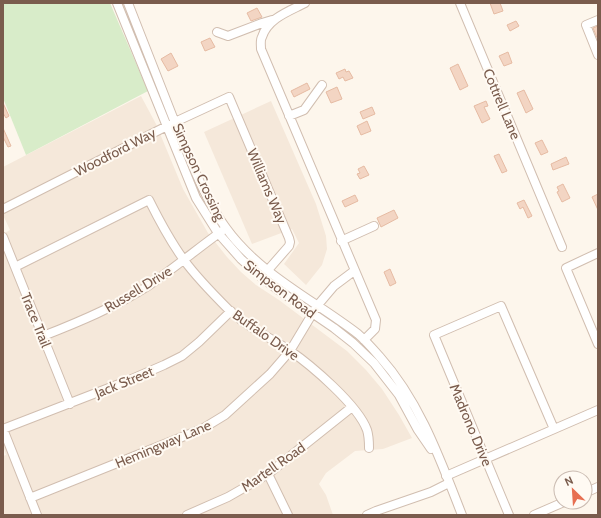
<svg xmlns="http://www.w3.org/2000/svg" width="601" height="518" font-family="Cabin,sans-serif">
<style>
.residential{fill:#f5e8da}
.green{fill:#d8ecc9}
.building{fill:#f3d5c3;stroke:#e6bba3}
.lines{fill:none;stroke-linecap:round;stroke-linejoin:round}
.minor-casing{stroke:#d1beb0;stroke-width:10}
.minor{stroke:#fff;stroke-width:8}
.labels{text-anchor:middle;stroke-width:4;stroke-linejoin:round;paint-order:stroke}
.street-label{font-size:14px;fill:#7a5c4d;stroke:#fffaf3}
</style>
<rect width="100%" height="100%" fill="#fdf6ec"/>
<path class="residential" d="M141,96L156,124L183,189L208,233L227,257L241,272L256,285L279,300L347,351L366,370L382,389L399,415L412,438L383,449L355,451L326,473L319,484L326,495L333,515H3V456L6,455L3,446V234L10,230L3,215V167Z
M271,101L316,204L326,236L327,249L322,265L306,285L284,264L299,243L292,229L252,244L204,132Z"/>
<path class="green" d="M3,3H110L148,91L26,155L3,98Z"/>
<path class="building" d="M490,3H500L503,11L494,14Z
M257,8L262,17L251,21L247,13Z
M516,21L519,26L510,31L507,25Z
M598,26V40L593,28Z
M210,38L215,47L205,51L201,42Z
M508,52L512,63L504,66L499,56Z
M171,53L178,66L168,71L161,59Z
M458,64L468,86L460,90L450,68Z
M345,69L346,72L349,71L353,78L345,81L343,77L339,79L336,73Z
M307,83L310,89L294,97L291,91Z
M337,87L342,99L331,103L326,92Z
M524,90L533,109L526,113L517,93Z
M486,101L488,106L484,107L490,119L482,123L474,106Z
M3,103L9,116L6,118L3,113Z
M372,107L375,114L363,119L360,112Z
M367,121L371,131L361,135L357,126Z
M3,128L11,146L8,147L3,137Z
M542,140L548,152L541,155L535,143Z
M499,154L507,171L502,173L494,156Z
M566,157L569,164L553,170L551,164Z
M364,166L369,175L360,179L357,174L360,173L358,169Z
M563,184L570,198L562,202L557,192L559,191L557,187Z
M598,194V210L592,197Z
M355,195L358,201L345,207L342,201Z
M524,200L532,216L528,218L523,207L520,209L517,203Z
M394,210L398,218L381,227L377,218Z
M390,269L396,283L390,286L384,272Z"/>
<g class="lines">
<g class="minor-casing">
<path id="minor" d="M117,3L196,198L218,233L241,259L260,276L277,289L334,328L353,343L374,363L399,395L418,430L431,449
M128,3C146,48 163,93 181,138C194,168 206,201 226,228C259,274 314,300 358,334C366,341 373,349 380,357C420,402 440,459 462,515
M305,3C290,11 268,18 262,37C260,40 261,45 261,49L376,320L375,329L364,340
M460,3L562,247
M598,20L586,25L598,55
M217,32L228,36L262,23L272,20
M289,116L304,110L322,85
M3,209L175,122L229,97L289,238L290,242L289,246L268,270
M3,237L70,404
M341,241L374,226
M598,253L566,268L598,344
M15,267L149,200C159,220 170,241 184,260C197,278 213,294 229,310C247,327 269,337 289,350C311,365 358,405 367,430C369,436 369,441 369,448
M43,336C79,322 115,307 148,286C173,269 197,249 222,231
M268,474L288,515
M446,476L598,410
M585,493L598,487
M30,498L202,429L225,415L270,374L290,351L317,306L334,286L354,271
M37,515L3,429L127,381L164,365L182,356L199,342L231,311
M187,515L228,497L268,474L352,407
M367,515L376,511L431,492L449,483
M509,515L434,335L501,306L554,429
M534,515L564,502"/>
</g>
<use href="#minor" class="minor"/>
</g>
<g class="labels">
<g class="street-label">
<text transform="translate(502 104) rotate(67)" y="5">Cottrell Lane</text>
<text transform="translate(115 152) rotate(-27)" y="5">Woodford Way</text>
<text transform="translate(199 172) rotate(65)" y="5">Simpson Crossing</text>
<text transform="translate(267 186) rotate(67)" y="5">Williams Way</text>
<text transform="translate(138 289) rotate(-31)" y="5">Russell Drive</text>
<text transform="translate(280 289) rotate(37)" y="5">Simpson Road</text>
<text transform="translate(36 320) rotate(68)" y="5">Trace Trail</text>
<text transform="translate(266 335) rotate(35)" y="5">Buffalo Drive</text>
<text transform="translate(124 382) rotate(-22)" y="5">Jack Street</text>
<text transform="translate(471 425) rotate(67)" y="5">Madrono Drive</text>
<text transform="translate(163 444) rotate(-23)" y="5">Hemingway Lane</text>
<text transform="translate(273 467) rotate(-35)" y="5">Martell Road</text>
</g>
</g>
<rect width="601" height="518" fill="none" stroke="#7a5c4d" stroke-width="8"/>
<g transform="translate(573 490) rotate(335)"><circle r="19" fill="#fffaf3" stroke="#cabbb1"/>
<path d="M0-3L7 15L0 10L-7 15Z" fill="#e76f51"/>
<text y="-6" font-size="11" font-weight="bold" text-anchor="middle" fill="#7a5c4d">N</text>
</g>
</svg>
